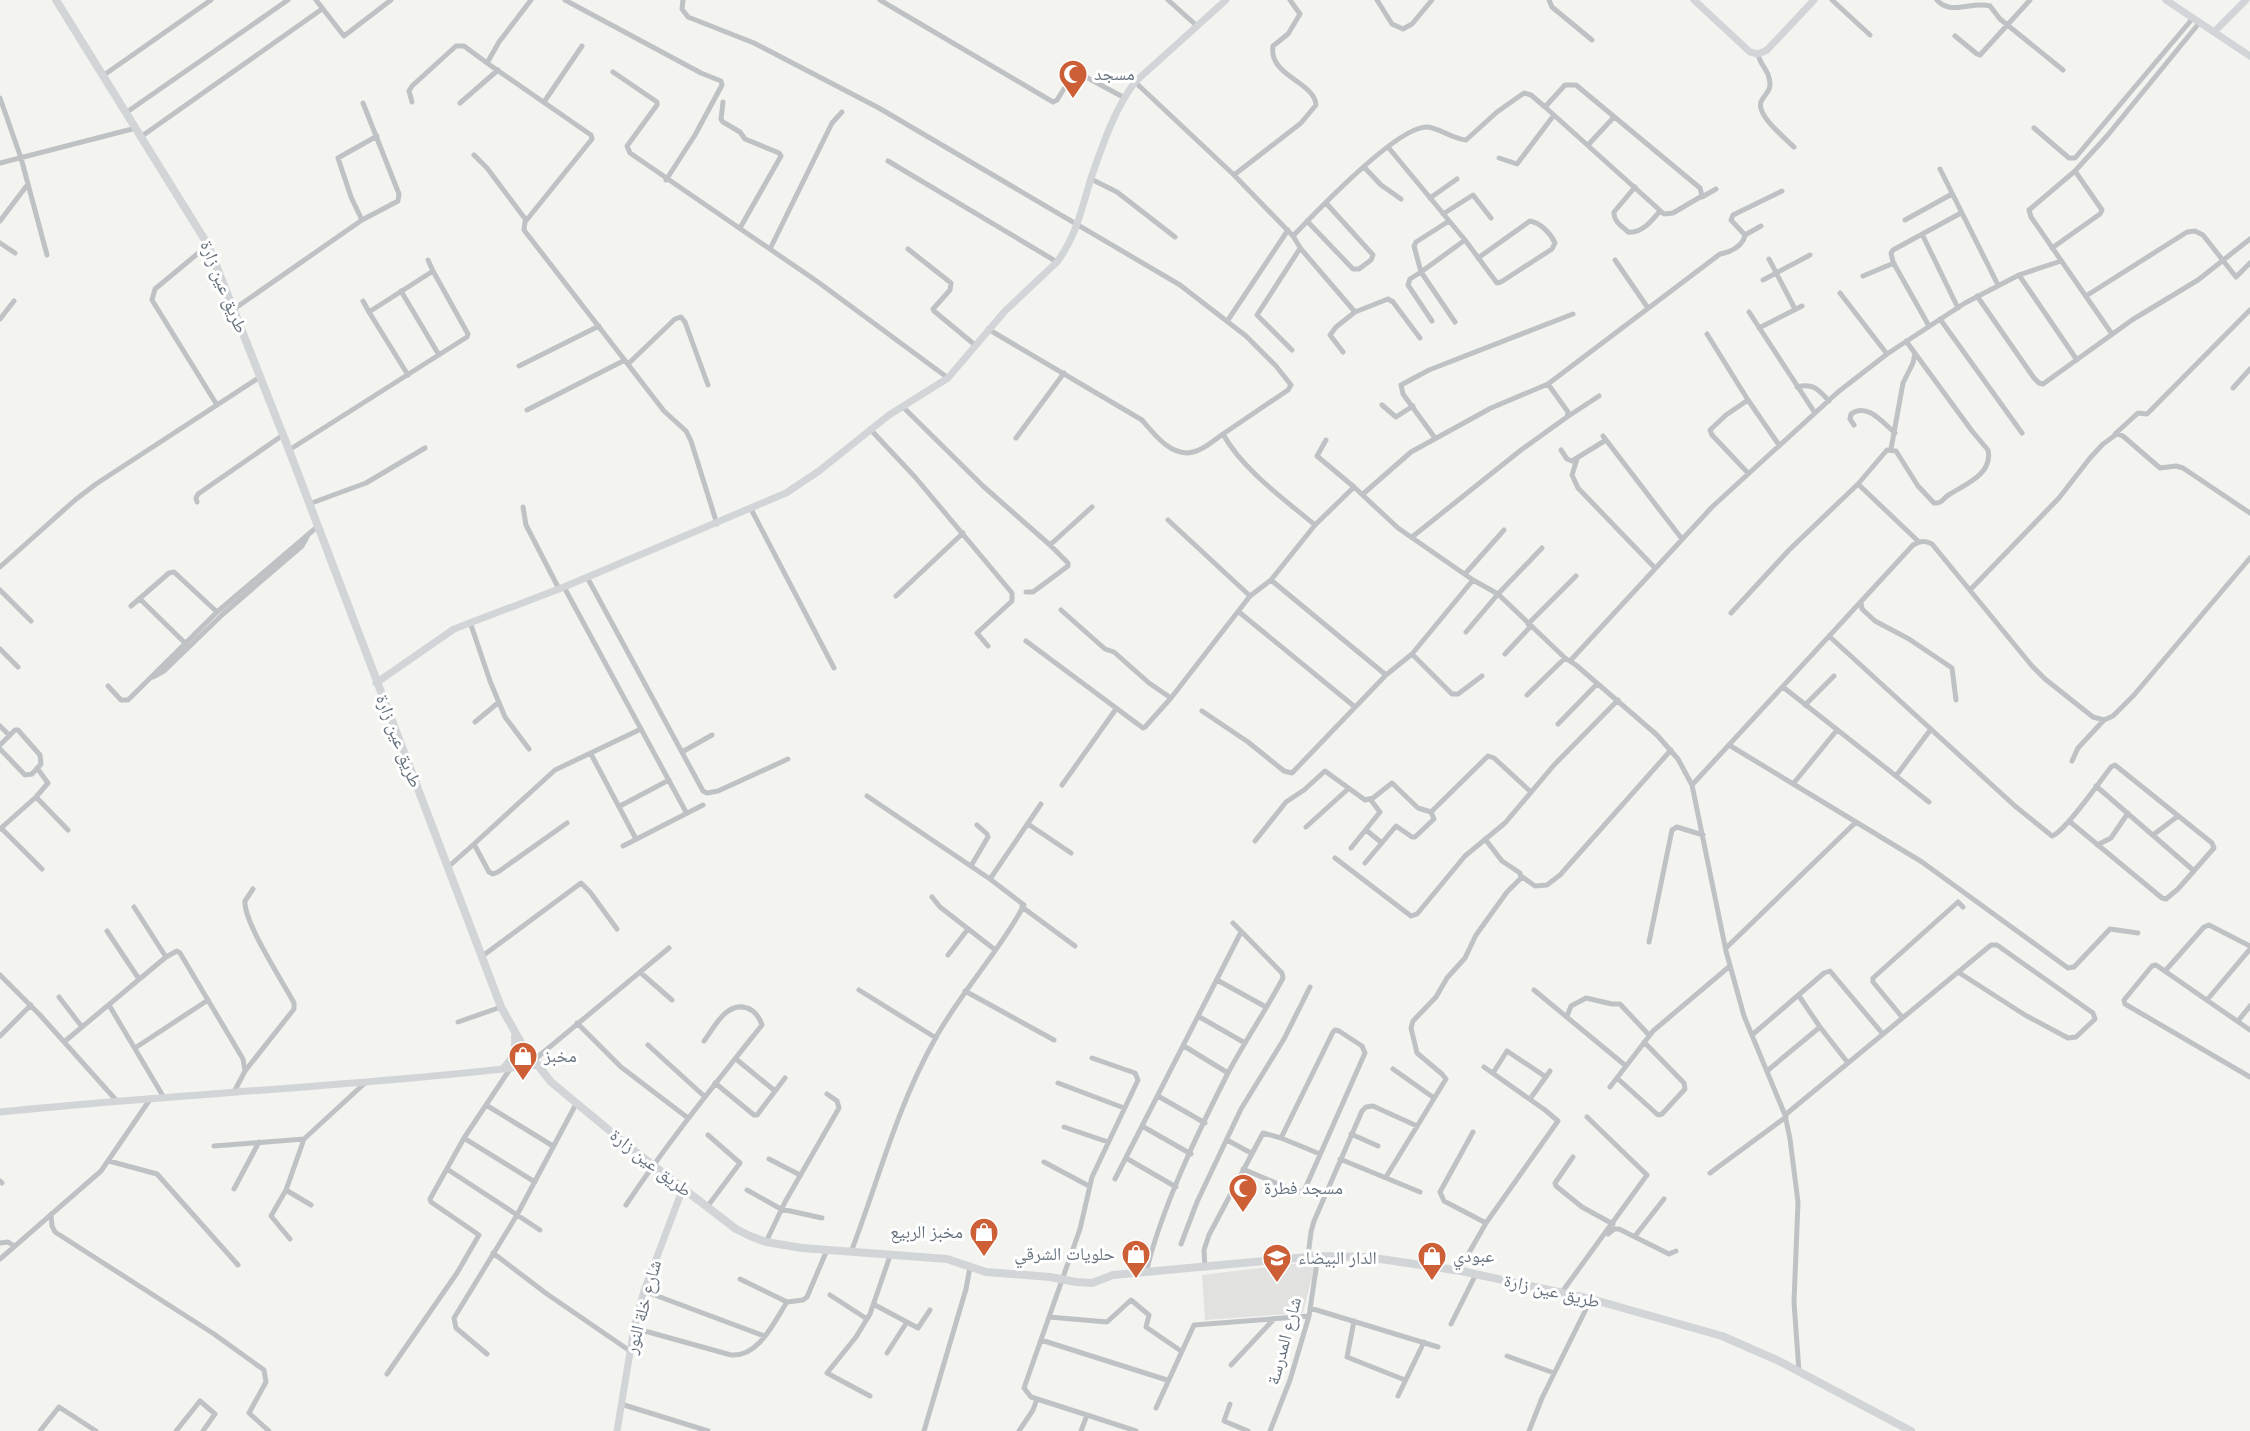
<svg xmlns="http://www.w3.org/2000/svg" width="2250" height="1431" font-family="'Varela Round','Noto Naskh Arabic',sans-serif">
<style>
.built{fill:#e1e2e0}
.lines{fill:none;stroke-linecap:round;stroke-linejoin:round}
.street{stroke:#bfc2c4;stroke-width:5}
.secondary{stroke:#d1d5d8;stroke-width:7}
.primary{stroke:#d1d5d8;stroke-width:8}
.labels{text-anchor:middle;stroke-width:6;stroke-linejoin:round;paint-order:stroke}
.poi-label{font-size:18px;fill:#66727d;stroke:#fff;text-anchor:start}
.street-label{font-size:18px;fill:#66727d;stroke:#fff}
</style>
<rect width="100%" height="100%" fill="#f3f3f0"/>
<path class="built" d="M1308,1262L1314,1269L1303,1313L1205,1320L1202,1275Z"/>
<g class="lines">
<path class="street" d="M316,0L344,36L391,0
M531,0L499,42L487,63L591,135L592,139L525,222L524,230L664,411L686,431L691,441L717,524
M565,0L701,73L721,81L722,85L695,135L666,180
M683,0L682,9L688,17L754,43L879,108L1180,285L1246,336L1276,366L1291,385L1288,390L1223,434C1242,469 1285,500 1315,525
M880,0L1053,102L1057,100L1075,71L1123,97
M1168,0L1197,26
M1377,0L1392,24L1403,29L1412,24L1432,0
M1549,0L1552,7L1592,40
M1832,0L1870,35
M1937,0C1951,16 1971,1 1990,6L2000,19L2063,70
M1955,36L1977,54L1980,55L2030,0
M1758,54C1760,66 1770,70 1770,85C1770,92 1763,96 1761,102C1756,115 1785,138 1794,147
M613,72L657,102V105L627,146L630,153L818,282L948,378
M104,75L211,0
M1135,82L1234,175L1293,236C1315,213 1397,126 1427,127C1440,128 1452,139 1466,140L1497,112L1524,93L1531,95L1545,107L1664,214L1673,213L1702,196L1700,188L1576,85H1565L1545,107
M0,98L21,158L47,255
M412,102L409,91L412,86L456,46H464L487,63
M544,102L582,46
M723,102L721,119L723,122L740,132L745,139L779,153L781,156L740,228
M460,103L498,70
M127,112L288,0
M2034,128L2069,158H2075L2193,18
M142,136L322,9
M1588,145L1614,117
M1388,147L1465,240L1497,283L1501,282L1552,249L1555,243C1551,234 1541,223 1530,221L1478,258
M474,155L487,168L526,220
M1499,158L1517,164L1554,115
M888,161L1057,262
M0,163L136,128
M1364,167L1381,185L1401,199
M1940,169L1998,285
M1234,175L1301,123L1316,105C1315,82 1268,76 1273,46L1288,34L1300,14L1290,0
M1091,179L1117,192L1175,237
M1635,187L1614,212C1613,221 1623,227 1628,232C1642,234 1652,220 1660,211
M1702,197L1716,189
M1430,198L1457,179
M1443,214L1473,195L1491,218
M362,220L351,197L338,158L377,136
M1905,220L1952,194
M0,221L28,184
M1307,221L1353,269H1359L1371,260L1373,255L1326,203
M1922,234L1958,308
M1745,235L1731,220L1733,215L1782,191
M1293,236L1301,249L1355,312L1388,299L1393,302L1420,338
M0,243L15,253
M208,245L155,289L152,300L217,405
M2052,248L2100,214L2102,210L2075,171
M770,249L832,123L842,112
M908,249L951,283L950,290L933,309L934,311L975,345
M1769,259L1795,309
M428,260L433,271
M1615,260L1648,308
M2019,275L2077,360
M1863,276L1894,263
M1763,280L1810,255
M401,291L439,355
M1840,293L1887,354
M1977,296L2034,378L2039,383L2043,384L2132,320L2198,280L2250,239
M2086,296L2187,232L2195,231L2203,235L2236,277L2250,263
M363,301L369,312
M234,309L362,220L398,201L399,194L363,103
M1749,312L1815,413
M0,319L14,301
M1940,319L2022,433
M1228,320L1288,230
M1432,321L1408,285L1410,279L1421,272L1414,246L1416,242L1449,221
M1455,322L1421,272L1465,240
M1929,326L1893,262L1891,253L1893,250L1961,213
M1759,328L1802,306
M988,329L1142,420C1154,434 1172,458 1193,452C1204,450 1214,440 1223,434
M1707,334L1748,400L1779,445
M2112,334L2031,217L2029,210L2075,171L2107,136L2200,22
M1292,350L1257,315L1299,250L1301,249
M1343,352L1330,335L1336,327L1355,312
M628,364L675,319L681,317L685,322L708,385
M519,366L599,326
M1797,387C1813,383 1818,389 1829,401
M2233,388L2250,369
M1748,400L1726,415L1710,430L1712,435L1748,473
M1382,405L1396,417L1413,406
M902,406L983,486L1050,545L1092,507
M527,410L625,360
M1567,417L1599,396
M1854,425L1850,419L1851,414C1867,402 1883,423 1895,433
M870,429L915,477L1012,593V601L977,633L988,646
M2115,434L2138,413L2147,414L2250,310
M1603,436L1682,539
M1016,438L1064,373
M1435,438L1403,394L1401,385L1429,370L1573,314
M1326,440L1317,456L1354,487
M1891,449L1903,383L1913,363L1915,353
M289,450L467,337L468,334L433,271L369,312L408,375
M1561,450L1567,459L1572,461L1606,440
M1577,459L1572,475L1578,488L1655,568
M1858,484L1919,542
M1363,494L1411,452L1491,408L1548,384L1720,254C1731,252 1743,246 1745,235L1761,226
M197,502L196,498L198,494L283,435
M309,504L366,483L425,448
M523,507L526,525L559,589
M751,509L834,668
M1168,520L1250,596
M1412,537L1521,450L1567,417L1568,412L1548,384
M0,567L75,500L96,484L260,377
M1465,574L1504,530
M587,577L703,791L707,793L718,791L788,759
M1271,580L1386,675
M564,587L686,812
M0,590L31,621
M1970,590L2059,498L2090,458L2103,444L2117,434L2123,436L2160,468L2176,466L2183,468L2250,513
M1026,592H1033L1068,566V563L1050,545
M896,596L963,533
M140,599L186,644
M1861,603L1862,609L1875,621L1909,639L1952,668L1956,700
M131,606L169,573L174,572L217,612
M1061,610L1105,649L1114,652L1149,683L1171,698
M1239,612L1355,707
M1731,613L1789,550L1858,484L1887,450L1896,451L1918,486L1934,503C1942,504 1943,498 1950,494C1966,484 1993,474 1988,450L1972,431L1906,341
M470,622L490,681L505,717L529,749
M1528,624L1576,576
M1466,632L1498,594L1542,548
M1830,637L2015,806L2052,836C2064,833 2101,780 2111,767L2115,765L2212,843L2214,848L2178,889L2166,899L2162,898L2069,821
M1026,641L1143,728L1145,727L1171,698L1250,596L1271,580L1315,525L1354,487L1398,528L1473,580L1498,594L1565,658L1576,665L1657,735L1678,759L1692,785L1726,951L1736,987L1744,1016L1785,1115L1790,1139L1798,1202L1794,1302L1799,1372
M0,649L18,667
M1412,654L1452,694H1458L1482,676
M1505,654L1531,626
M1570,661L1712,507L1838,392L1887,354L1965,303L2019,275L2061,261
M153,677L164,671L223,614L302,546L307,537
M108,686L121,700H128L217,612L317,527
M1783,687L1929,802
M1527,695L1565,658
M1805,705L1834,676
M1202,711L1248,742L1284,771L1292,773L1386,675L1412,654L1473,580
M475,722L499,702
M1558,724L1597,684
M0,726L9,735
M0,745L15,730H18L40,755L41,764L32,774L25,775L0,749
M1729,745L1922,862L2068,968L2074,967L2110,929L2138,933
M682,752L712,735
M591,754L636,839
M2072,761L2078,748L2104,720
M1896,776L1931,729
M1793,784L1837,730
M1062,785L1116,709
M1692,785L1913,545C1920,541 1925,540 1932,544L2032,666L2045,679L2093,717L2104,720L2113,716L2134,695L2250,558
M2096,786L2193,870
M36,797L68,830
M620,806L669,780
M1028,824L1071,853
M1306,827L1348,789
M1,828L42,869
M0,829L36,797L48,783L37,768
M1366,830L1382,843
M2153,835L2178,816
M1255,841L1286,802L1304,790L1325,771L1365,800L1373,798L1392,783L1418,808L1431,812L1488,756L1494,758L1531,792
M474,844L555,770L641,729
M2097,845L2111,838L2128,813
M623,846L703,805
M1351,848L1380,812L1370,799
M1335,858L1411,916L1417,914L1465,856L1505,823L1554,765L1618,700
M1365,863L1396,826L1412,837H1415L1434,819L1431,812
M971,866L988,837L987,834L977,825
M447,868L474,844L489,872L493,874L498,872L567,823
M1521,876L1535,886L1547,885L1560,875L1671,750
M990,879L1041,804
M932,897L940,907L994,949
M134,907L166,957
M1022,907L1075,946
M107,931L139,979
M1649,942L1672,830L1677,827L1703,835
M1726,948L1856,822
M948,955L968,929
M481,957L581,883L590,892L617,929
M2165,971L2204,927L2209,925L2250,946
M641,973L672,1000
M0,975L40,1015L116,1100
M1217,980L1266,1007
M859,990L936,1038
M1534,990L1626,1066
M965,991L1054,1040
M1799,996L1820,1027L1848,1063
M59,997L82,1027
M2207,1000L2250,949
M109,1005L163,1096
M1198,1016L1245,1043
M1567,1016L1571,1006L1586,998L1612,1004H1620L1649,1035
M1902,1017L1873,982V978L1958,902L1963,907
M2238,1021L2250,1006
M458,1022L501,1007
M577,1023L621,1067L688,1118
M2250,1030L2156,965L2152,966L2124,1000L2125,1004L2250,1077
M1752,1035L1824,973L1830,971L1882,1033
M0,1036L31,1005
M64,1042L166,957L177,951L180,953L243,1059L245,1071L234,1092
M648,1045L704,1096
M1184,1046L1228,1073
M135,1048L208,1000
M736,1059L775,1091
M534,1060L669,948
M1393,1069L1434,1098
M245,1071L294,1009V1003C283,982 243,921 245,901L253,889
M1767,1071L1820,1027
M1493,1073L1507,1051L1546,1077
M1617,1078L1658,1115L1662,1114L1685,1089L1684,1083L1644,1042
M715,1083L754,1115H757L785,1078
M1058,1083L1124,1108
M1610,1087L1653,1031L1730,966
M1158,1096L1205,1123
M1530,1099L1550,1071
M486,1105L553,1146
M1785,1115L1991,945H1997L2093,1013L2095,1019L2076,1037L2068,1038L2025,1015L1958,972
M1142,1126L1191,1154
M1064,1127L1108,1142
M1473,1132L1440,1192L1444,1201L1486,1223
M1351,1134L1378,1146
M464,1138L535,1182
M1227,1140L1251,1153
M214,1146L304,1139
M1573,1157L1555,1183L1556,1186L1582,1207L1613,1224
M1126,1158L1176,1187
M769,1159L800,1175
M1340,1159L1420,1192
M109,1161L157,1174L238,1265
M1044,1162L1089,1186
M447,1169L540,1230
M1243,1169L1297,1192L1304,1191L1365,1053L1362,1046L1339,1031L1335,1030L1333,1032L1281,1138
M1710,1173L1786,1117
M1386,1177L1446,1079L1442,1074L1417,1053L1411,1028L1413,1021L1436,997L1447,978L1465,958L1476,935L1507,892L1521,878L1520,873L1502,861L1485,839
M1115,1179L1241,932
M0,1181L2,1183
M234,1189L259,1142
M286,1190L311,1205
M747,1190L781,1209L822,1218
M626,1205C668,1142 715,1084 762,1025C760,1018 754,1010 747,1008C726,1001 714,1028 704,1041
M707,1207L740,1163L708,1135
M51,1214L52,1226L55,1232L214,1334L264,1370L266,1382L249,1413L269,1431
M1608,1234L1614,1229H1619L1669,1254L1676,1251
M1635,1236L1664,1199
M290,1239L271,1216L286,1190L304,1139L366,1082
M766,1242L785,1202L839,1108L837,1101L827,1094
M0,1243L8,1242L14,1246
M1181,1244L1197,1202L1241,1109L1284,1039L1310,987
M851,1252C879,1179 896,1109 935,1039C960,993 1000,951 1024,905L990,879L867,796
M493,1253L547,1294L630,1351
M1308,1256L1311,1232L1314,1221L1362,1111L1366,1107L1373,1106L1417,1126
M0,1259L101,1171L151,1098
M1205,1268L1204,1250L1209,1235L1263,1133L1281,1138L1320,1154
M1461,1271L1466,1258L1486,1223L1558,1121L1545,1110L1484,1067
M1146,1273C1161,1209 1198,1132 1228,1073C1245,1041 1266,1010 1283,978L1282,973L1233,923
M740,1279L787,1302
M644,1291L764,1336
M1562,1292L1647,1175L1587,1117
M830,1295L867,1319
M875,1305L918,1328L930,1310
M1310,1308L1438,1347
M1049,1317L1107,1322L1131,1300L1149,1315L1146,1327L1181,1351
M1354,1321L1347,1357L1405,1380
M1451,1324L1476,1274
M634,1328L731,1355C759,1357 774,1322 787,1302L803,1300L807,1297L827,1250
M1041,1340L1167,1380
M887,1353L907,1322
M487,1354L456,1328L454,1318L517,1215L576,1104
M1507,1356L1554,1373
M1231,1365L1274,1319
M387,1374L457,1273L479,1235L431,1202L430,1199L464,1138L510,1069
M870,1396L827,1373L856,1337L870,1314L890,1256
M1398,1396L1424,1342
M621,1404L708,1431
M1230,1404L1224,1421L1248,1431
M1156,1408L1194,1325L1309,1316
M1087,1415L1031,1397L1024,1388L1080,1229L1092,1177L1138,1080L1135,1073L1092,1058
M40,1431L59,1407L96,1431
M176,1431L200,1401L215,1414L203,1431
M924,1431L966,1289L970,1267
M1019,1431L1033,1410L1037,1399
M1081,1431L1087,1415L1136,1431
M1270,1431L1290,1380L1309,1316L1318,1256
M1529,1431L1542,1398L1591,1299"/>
<path class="secondary" d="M1694,0L1750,52L1758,54L1767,50L1814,0
M2166,0L2250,56
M2214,32L2246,0
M376,683L454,629L564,587L786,493L819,471L889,415L948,378L1005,311L1057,262C1076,237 1082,208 1091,178C1103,144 1114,110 1135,82L1226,0
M505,1067L529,1055
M0,1112C179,1094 359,1086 538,1065
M617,1431L634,1328L644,1291L683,1188"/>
<path class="primary" d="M56,0L208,245L289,450L501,1007L523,1046L551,1082L633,1150L736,1229L750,1236L766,1242L802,1248L947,1259L986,1272L1050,1277L1076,1282L1092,1283L1113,1275L1318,1256L1367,1257L1461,1271L1591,1299L1722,1336L1779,1361L1911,1431
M505,1067C514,1057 516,1050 515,1037"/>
</g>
<defs>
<g id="mosque-pin" transform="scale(1.5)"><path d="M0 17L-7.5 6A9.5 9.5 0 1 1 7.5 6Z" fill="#cd5f36" stroke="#fff"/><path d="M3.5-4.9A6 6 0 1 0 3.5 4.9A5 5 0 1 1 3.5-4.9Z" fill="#fff"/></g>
<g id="shop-pin" transform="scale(1.5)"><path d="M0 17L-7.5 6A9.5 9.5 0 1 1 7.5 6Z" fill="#cd5f36" stroke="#fff"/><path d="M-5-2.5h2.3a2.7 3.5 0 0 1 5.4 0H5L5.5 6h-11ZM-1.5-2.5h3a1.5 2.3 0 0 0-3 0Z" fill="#fff"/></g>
<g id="school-pin" transform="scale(1.5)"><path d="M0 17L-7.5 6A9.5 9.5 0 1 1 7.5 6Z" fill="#cd5f36" stroke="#fff"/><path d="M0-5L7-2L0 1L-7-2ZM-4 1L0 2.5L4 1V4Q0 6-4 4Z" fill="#fff"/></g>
</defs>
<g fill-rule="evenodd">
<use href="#mosque-pin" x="1073" y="74"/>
<use href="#shop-pin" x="523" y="1056"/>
<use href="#mosque-pin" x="1243" y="1188"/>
<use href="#shop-pin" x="984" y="1232"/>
<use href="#shop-pin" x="1136" y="1254"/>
<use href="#shop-pin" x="1432" y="1256"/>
<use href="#school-pin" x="1277" y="1258"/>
</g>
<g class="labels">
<g class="poi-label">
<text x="1094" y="80">مسجد</text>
<text x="544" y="1062">مخبز</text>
<text x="1264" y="1194">مسجد فطرة</text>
<text x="963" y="1238" text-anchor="end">مخبز الربيع</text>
<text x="1115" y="1260" text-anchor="end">حلويات الشرقي</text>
<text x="1453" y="1262">عبودي</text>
<text x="1298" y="1264">الدار البيضاء</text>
</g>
<g class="street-label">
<text transform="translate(224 287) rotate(68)" y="6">طريق عين زارة</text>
<text transform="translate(399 741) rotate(69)" y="6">طريق عين زارة</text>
<text transform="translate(651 1163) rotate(38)" y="6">طريق عين زارة</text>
<text transform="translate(1552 1291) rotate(13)" y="6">طريق عين زارة</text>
<text transform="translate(643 1307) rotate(-75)" y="6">شارع خلة النور</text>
<text transform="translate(1284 1341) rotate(-75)" y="6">شارع المدرسة</text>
</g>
</g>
</svg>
